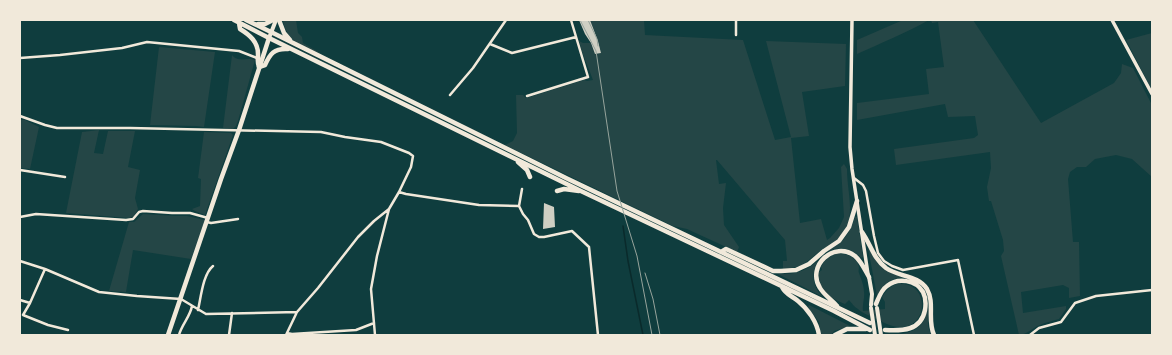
<svg xmlns="http://www.w3.org/2000/svg" width="1172" height="355" font-family="Bitter,serif">
<style>
.green{fill:#244646}
.lines{fill:none;stroke-linecap:round;stroke-linejoin:round}
.stream{stroke:#0a2a2b;stroke-width:1.5}
.building{fill:#cfcfc3}
.minor{stroke:#f1e9da;stroke-width:2.5}
.tertiary{stroke:#f1e9da;stroke-width:3.5}
.secondary{stroke:#f1e9da;stroke-width:4}
.primary{stroke:#f1e9da;stroke-width:4.5}
.trunk{stroke:#f1e9da;stroke-width:4.5}
.tram{stroke:#97a49c;stroke-width:1}
</style>
<rect width="100%" height="100%" fill="#0f3d3e"/>
<path class="green" d="M283,20H296L298,33L302,37L303,43L320,53C303,47 286,41 283,20Z
M590,20H644L645,35L743,40L775,140L791,137L766,41L846,44L845,86L802,92L809,136L791,138L800,223L821,219L827,240L830,238L839,228L844,217L841,167L844,164L847,169C847,197 859,220 835,242C831,246 826,247 821,250C817,253 813,257 809,260C802,267 793,268 783,269V261H787L785,240L717,160H716L719,184L726,183L723,208L724,225L739,247L737,252L687,229L673,226L505,145L513,141L517,133L516,95H523L526,98L584,80L587,81L593,80L582,52L579,41L583,43H591L595,54L601,53L598,41Z
M903,20H929C906,33 881,43 857,54V40Z
M931,20H973L1041,123L1114,83L1121,73L1122,64L1133,68L1152,105V177L1132,159L1116,155L1095,159L1086,167H1077L1070,172L1068,179L1073,242H1079L1080,296L1069,298V288L1063,285L1021,292L1023,313L1066,306V309L1059,319C1053,321 1046,322 1040,325C1032,328 1028,334 1019,335L1001,256L1004,251L1003,240L991,201H989L987,187L991,168L990,152L896,165L894,149L974,138L978,135L975,116L948,117L945,104L857,120V103L929,94L926,69L944,67L938,22L932,23Z
M1152,33V90L1126,40Z
M159,47L215,52L204,127L196,126L150,125Z
M232,55C238,63 247,57 255,60L238,121L236,126L233,129L223,128Z
M20,120H25L39,127L30,169L20,168Z
M99,130L94,153L103,154L108,131H135L128,167L140,170L135,198L138,209L134,216L129,218L66,213L82,132Z
M204,132L231,133L233,135L205,215L195,211L192,209L200,206L201,179L198,178Z
M143,214L176,216H187L205,220L191,259L133,250L126,292L109,291L129,222H134Z
M855,217H857L863,257L861,258C853,249 841,246 829,251V250C842,244 851,232 855,217Z
M868,248C877,263 886,273 903,277C888,279 884,284 877,296Z
M836,254C845,253 857,256 859,267C859,269 858,271 859,273C861,279 864,285 864,292C865,298 862,304 863,311L885,309V302L882,297C887,289 894,282 904,284C930,287 927,328 900,327C892,327 884,323 877,319C871,316 863,314 858,309C854,307 852,303 849,300L845,304C830,298 817,291 819,272L822,270L821,267C824,261 828,257 836,254Z
M818,261C811,274 812,286 823,297L776,273C792,276 806,271 818,261Z
M809,305L850,326L834,331L832,335H821L819,322L808,307Z
M928,307H929L928,326L931,335H903L902,334C919,330 925,324 928,307Z"/>
<g class="lines">
<path class="stream" d="M623,226L628,261L643,335"/>
</g>
<path class="building" d="M579,20H590L598,41L601,53L595,54L591,43L585,34Z
M544,203L554,207L555,227L543,229Z"/>
<g class="lines">
<path class="minor" d="M736,35V20
M490,44L512,53L576,37
M20,58L60,55L122,48L147,42L239,51L257,58
M450,95L473,68L506,20
M527,96L588,77L571,20
M20,116L45,125L57,128H130L321,132L345,137L381,142L409,153L413,156L411,167L399,192L389,209L374,221L358,237L318,288L297,312L286,335
M20,170L65,177
M854,178L863,185L866,191L874,236L878,253L884,261L892,266L903,270L958,260L974,335
M522,189L519,206L523,214L528,220L534,234L539,237H544L572,231L589,247L598,335
M399,192L406,194L479,205L519,206
M20,217L36,214L126,220L133,219L139,212L143,211L172,213H190L208,218
M207,222L211,223L238,219
M20,261L45,269L99,292L137,296L181,299L206,314L297,312
M45,269L30,303L23,315L48,325L68,330
M20,300L30,303
M198,310C201,297 203,274 213,266
M287,333L292,334L356,330L374,323
M179,335C182,324 190,317 192,306
M229,335L232,313
M375,335L371,289L377,256L389,209
M1030,335L1039,328L1061,322L1075,303L1096,296L1152,290"/>
<path class="tertiary" d="M852,20L850,147L852,169L868,274
M1112,20L1152,94"/>
<path class="secondary" d="M269,38L276,20
M869,277L872,294L871,305
M871,308L875,335
M877,308L881,335"/>
<path class="primary" d="M246,20L271,32
M239,23L240,29C250,35 258,42 258,54C258,60 257,62 259,67
M258,24H265L273,20
M168,335L221,179L239,130L269,38L234,20"/>
<path class="trunk" d="M279,20L284,33L290,40
M271,32L568,179L870,323
M269,38L583,192L834,311L870,330
M259,67L265,65C270,54 274,48 288,49
M518,162L527,170L530,177
M557,191L564,189L579,191
M862,232C871,245 873,258 886,268C899,277 918,275 927,289C935,303 927,320 934,335
M721,252L726,249L773,271H781L796,270L809,264L824,251L839,241L849,227L857,201
M782,287C786,295 791,295 798,301C808,309 817,322 819,335
M876,304C879,297 881,290 887,286C898,277 916,280 923,292C926,298 926,304 925,310C921,331 902,331 885,330
M837,306C832,300 824,295 820,288C806,266 834,240 855,256C861,261 865,270 869,277
M835,335L847,329H866"/>
<path class="tram" d="M580,20L596,51L617,191L637,256L652,335
M588,20L597,39L598,46
M645,273L653,299L660,335"/>
</g>
<rect width="1172" height="355" fill="none" stroke="#f1e9da" stroke-width="42"/>
</svg>
